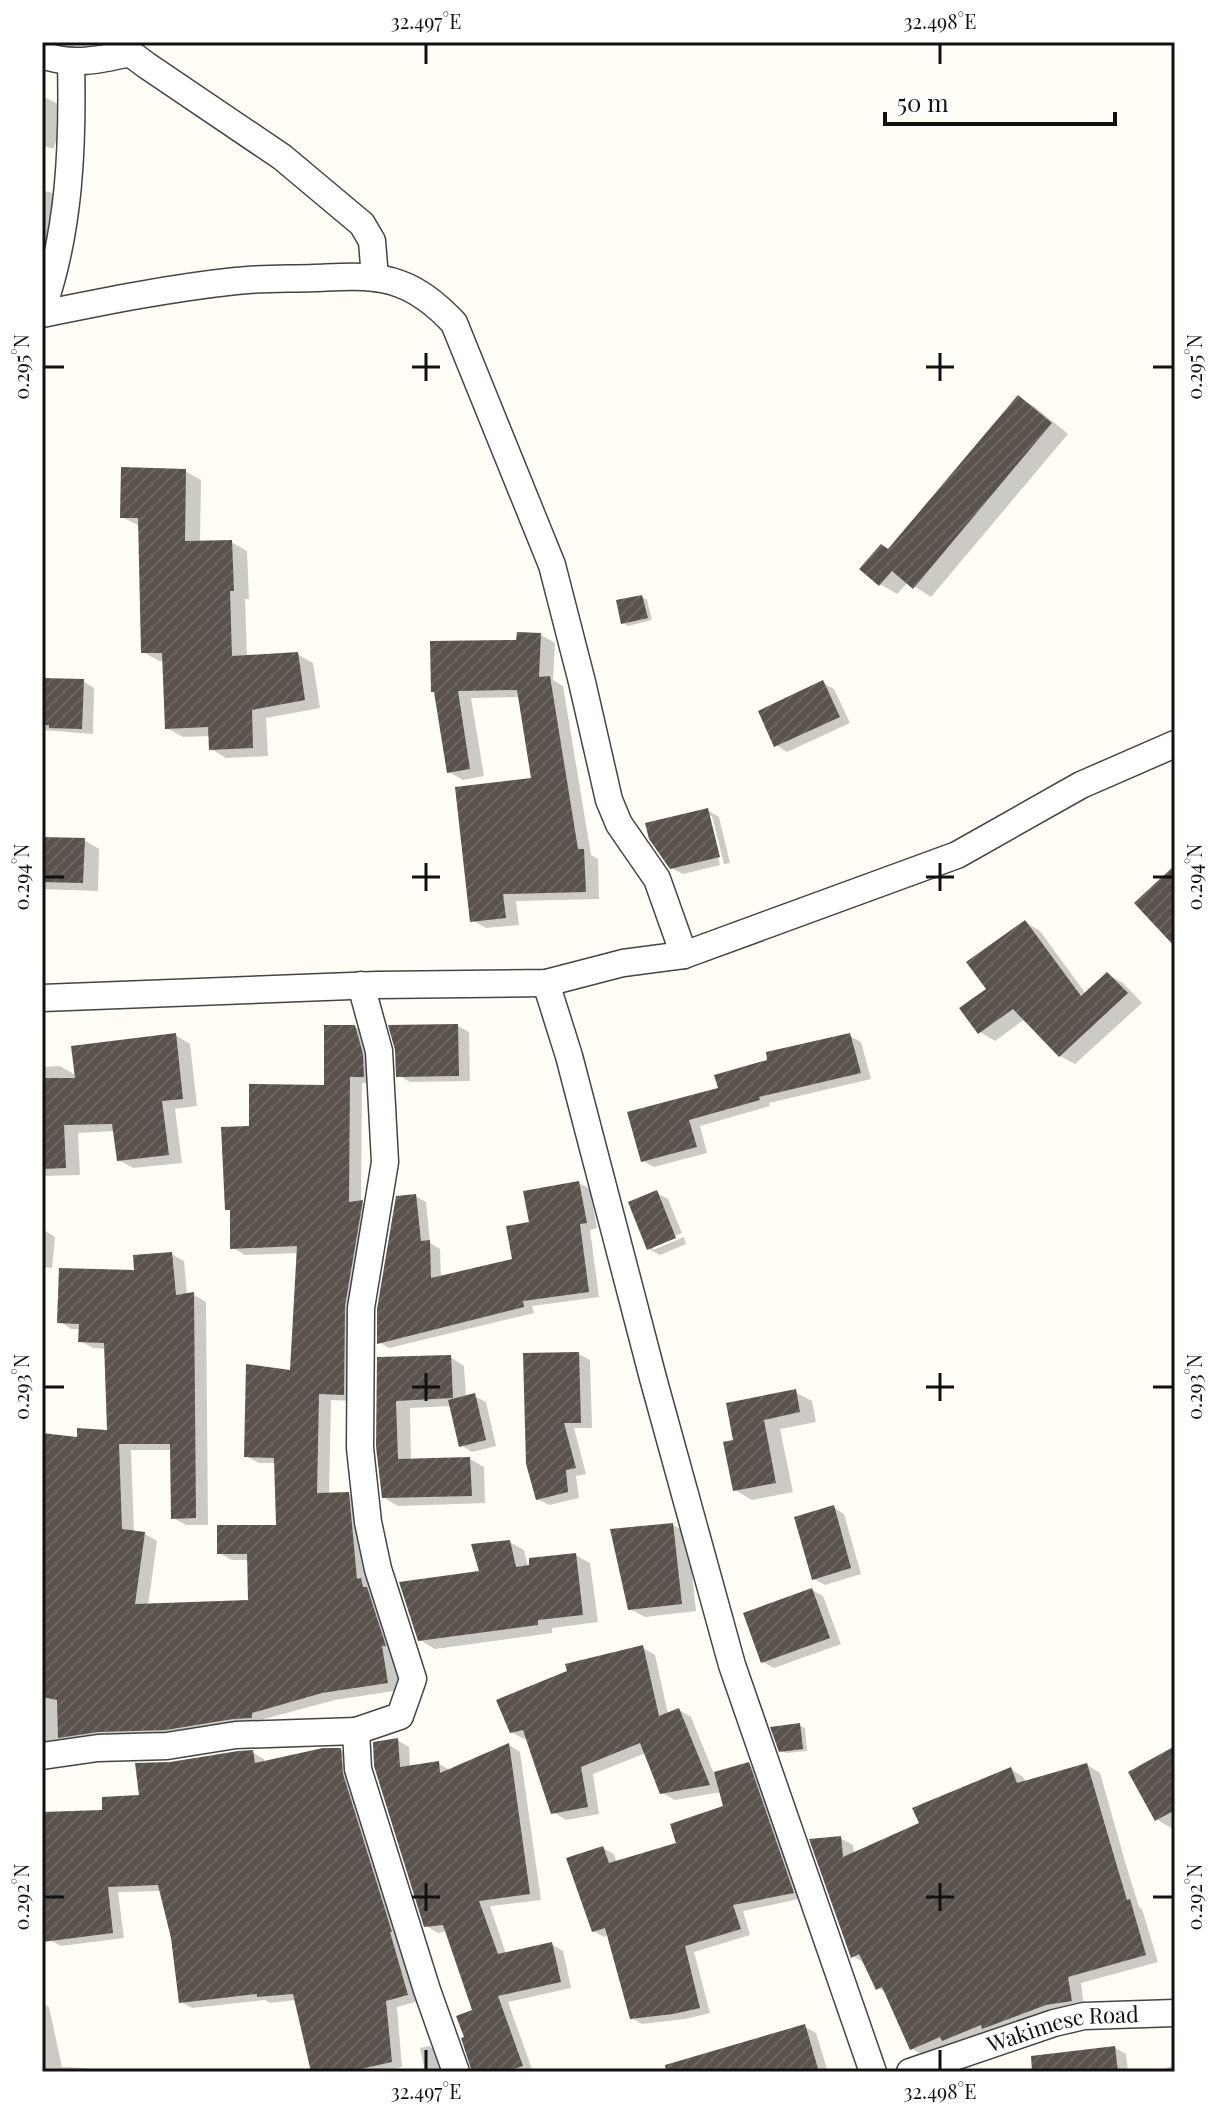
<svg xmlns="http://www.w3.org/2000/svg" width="1217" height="2114" font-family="'Playfair Display',serif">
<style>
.shadow{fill:#0003}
.building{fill:url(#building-hatch)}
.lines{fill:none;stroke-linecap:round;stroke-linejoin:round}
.street-casing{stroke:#444;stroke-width:29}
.street{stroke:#fff;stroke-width:26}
.ticks{fill:none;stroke:#111;stroke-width:3}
.labels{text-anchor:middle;stroke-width:8;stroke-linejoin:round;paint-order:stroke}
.street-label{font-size:22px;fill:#111;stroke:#fff}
.neatline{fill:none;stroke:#111;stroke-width:3}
.ticks-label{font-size:20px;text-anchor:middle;fill:#111}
</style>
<defs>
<pattern id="building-hatch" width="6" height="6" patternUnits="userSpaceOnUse" patternTransform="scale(2)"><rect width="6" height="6" fill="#5a524d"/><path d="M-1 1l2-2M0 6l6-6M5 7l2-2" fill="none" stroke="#6d6662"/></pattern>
</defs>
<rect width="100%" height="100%" fill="#fffdf5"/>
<path class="shadow" d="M42,96L66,108V117L53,149L42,145Z
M42,191L50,192L64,201L42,307Z
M1018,397L1035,407L1068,434L931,597L908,582L897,594L880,584L862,569L889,551Z
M185,471L201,480L200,543L231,542L247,551L249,599H245L247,657L297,654L313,663L320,708L266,718L268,756L226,758L211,749L210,736L183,737L167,728L165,661H159L143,652L140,526L122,517Z
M642,597L647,600L652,620L628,626L623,623Z
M541,635L555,643L553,680L563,686L591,855L598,859L599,899L516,901L519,925L486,928L472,920L533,780L520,697L471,698L484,776L463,780L449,772L436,692L518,641Z
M42,680L83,681L94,688L93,734L42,730Z
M823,683L834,689L850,723L787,752L776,745Z
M707,810L719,817L730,863L724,864L712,816H708L720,865L683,874L671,868Z
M42,839L84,840L99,849L98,891L42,889Z
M1025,922L1040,931L1086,994L1107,974L1123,983L1142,1003L1075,1064L1060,1056L1025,1019L995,1041L980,1032L988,989Z
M458,1026L469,1032L470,1081L410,1082L398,1075Z
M355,1027L368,1034L376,1083H362L361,1202L374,1209L356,1401L331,1400L329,1494H348L361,1501L369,1585L373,1588L393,1653L400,1690L335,1700L264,1719V1725L42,1752V1435L79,1439L109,1432L107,1349L93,1348L80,1341L81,1329H71L59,1321L136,1273L171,1254L184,1261L187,1296L194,1295L206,1302L208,1525H186L173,1518L172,1450H131L134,1533L145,1534L157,1541L148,1606L250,1602L249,1560H232L219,1553L278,1527L276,1463H259L246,1456L292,1372L298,1253L245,1255L232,1247V1212L227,1209L251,1128L326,1087Z
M175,1035L190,1044L197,1106L175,1109L182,1163L133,1168L119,1160L115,1131L78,1133L80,1175L42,1176V1067L60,1066L77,1076Z
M850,1036L861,1042L871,1079L769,1103L770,1106L700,1126L707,1153L654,1167L643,1161L720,1089Z
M579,1183L590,1189L597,1228L590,1230L599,1297L532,1306L534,1313L389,1348L379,1342L415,1196L426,1202L430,1243L440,1249L441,1278L514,1260L531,1223Z
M657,1193L668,1199L682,1233L653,1245V1250L684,1237L686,1244L660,1255L649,1249Z
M42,1229L55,1237L52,1268L42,1267Z
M579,1354L590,1360L592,1428H574L586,1474L576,1476L579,1498L549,1505L537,1499Z
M450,1357L464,1366L466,1397L474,1396L486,1402L496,1446L472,1452L461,1445L452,1406L410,1408L411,1460L470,1459L484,1467L485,1503L398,1506L383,1497L379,1359Z
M795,1392L812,1401L816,1422L780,1429L793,1492L752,1500L735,1490L736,1442Z
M833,1507L844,1514L861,1574L825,1585L814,1579Z
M673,1525L688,1533L696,1611L645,1617L630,1609Z
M509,1542L524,1550L529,1571L575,1555L590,1563L598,1622L552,1628V1633L435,1649L420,1640Z
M812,1590L823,1596L841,1644L774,1668L763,1662Z
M643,1648L655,1655L668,1714L679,1710L691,1717L714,1774L748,1764L759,1770L803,1898L743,1911L750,1935L694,1952L710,2013L685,2019L642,2024L631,2018L609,1935L604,1937L593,1931L603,1848L614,1854L617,1863L679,1844L725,1808L721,1792L675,1800L662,1793L646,1753L593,1774L599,1814L566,1820L553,1812L528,1738L524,1739L511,1732Z
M800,1726L805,1728L807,1751L786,1753L781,1750Z
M397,1740L409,1747L410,1768L438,1763L451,1771L509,1745L520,1752L541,1900L490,1906L506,1954L551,1944L563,1951L571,1988L508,2002L533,2072H473L474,2011L448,1931L438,1933L426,1926L376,1766Z
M1175,1749V1826L1171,1828L1156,1819Z
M340,1750L352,1756L419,2001L397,2007L402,2067L382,2072H313L296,2000L270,2003L265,2000L192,2008L181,2002L177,1969L162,1891L118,1892L124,1938L61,1946L50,1940L105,1812L141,1797L170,1764L252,1752L264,1759V1763Z
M1087,1765L1100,1773L1126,1865L1139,1907L1142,1909L1158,1962L1081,1983L1084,2008L925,2056L912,2049L888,1994L878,1988L866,1964L853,1956L840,1838L853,1845L854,1854L922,1824L1011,1769L1023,1777L1026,1782Z
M42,2003L49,2007L62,2067L86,2068L93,2072H42Z
M805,2027L816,2033L828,2072H680Z
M429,2046L440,2053L447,2072H425L420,2048Z
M1115,2048L1126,2054L1128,2072H1081Z
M1175,2065V2072H1156Z"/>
<path class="building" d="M1018,395L1052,423L913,589L892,571L879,586L859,569L881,544L888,549Z
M121,467L186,469L185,541L232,540L234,591H230L232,656L298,652L305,700L252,710L253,748L209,750L208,727L165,729L162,653H141L138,518H120Z
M642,595L648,618L621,624L616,600Z
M517,632L541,633L539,677L550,676L578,849H584L586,892L503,894L506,918L470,922L455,787L531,778L517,690L458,691L470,769L447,773L434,692H431L430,641L516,640Z
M42,678L84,679L82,729L49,728V725H42Z
M823,680L840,717L774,747L758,711Z
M708,808L720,857L670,869L649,839L645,823Z
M42,837L85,838L83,883L42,882Z
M1175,865V947L1134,903Z
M1025,920L1081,996L1107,972L1128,993L1059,1057L1013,1009L978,1034L959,1008L986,989L966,962Z
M458,1024L459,1076L396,1077L395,1050L388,1025Z
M324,1025H355L363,1054L364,1077H350L349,1202L363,1200L345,1306L344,1395L319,1394L317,1493L349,1492L357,1579L361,1578L363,1587H367L386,1646H382L388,1683L322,1693L252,1713V1718L233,1719L166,1730L98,1732L58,1738L57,1700L42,1697V1433L77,1437V1428L107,1430L104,1343L78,1342L79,1324L57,1323L59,1268L134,1270L133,1255L172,1252L176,1295L194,1292L196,1518L171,1519L170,1444H119L122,1529L145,1532L135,1604L248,1600L247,1554H217V1525H276L274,1458L244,1457L246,1364L290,1370L297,1246L230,1249V1210H225L221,1127L249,1126V1084L324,1085Z
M176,1033L183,1099L162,1101L169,1155L117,1161L112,1124L64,1125L66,1168L42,1169V1078H75L71,1046Z
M850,1033L861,1073L759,1097L760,1100L689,1120L697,1147L641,1162L627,1112L718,1088L714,1075L767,1060L766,1052Z
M579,1181L587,1223L580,1224L589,1292L523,1301L524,1307L377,1344V1309L396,1196L416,1194L421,1241L430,1240L431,1278L512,1259L506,1226L529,1222L523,1191Z
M657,1190L676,1238L647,1250L628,1202Z
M579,1352L581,1423H564L576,1468L566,1470L568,1492L536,1500L526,1464L523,1353Z
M451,1355L453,1398L396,1401L398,1459L470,1457L472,1496L382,1498L376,1447L377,1357Z
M796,1389L800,1412L764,1420L776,1483L733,1491L723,1442L733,1440L726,1403Z
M475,1393L486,1440L459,1447L448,1400Z
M834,1505L851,1568L812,1580L794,1517Z
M673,1523L682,1604L628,1610L610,1529Z
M510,1540L516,1567L529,1565V1558L576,1553L583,1615L538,1620V1625L418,1641L399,1582L479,1571L471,1544Z
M812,1588L830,1638L761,1663L743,1613Z
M643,1645L659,1716L679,1708L710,1785L660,1794L640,1743L581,1767L588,1807L551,1814L523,1730L510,1733L496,1700L567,1671L565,1664Z
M800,1723L803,1749L779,1752L770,1727Z
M398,1738L400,1767L439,1761L440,1773L509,1743L530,1894L479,1901L498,1954L552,1942L561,1982L498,1996L523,2066L504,2072H472L461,2038L464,2037L456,2016L472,2010L443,1925L424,1927L374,1766L373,1742Z
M1175,1746V1810L1155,1821L1128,1772Z
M323,1748H341L343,1774L392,1932H390L408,1995L386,2001L392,2062L347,2072H311L293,1994L257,1997V1994L179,2003L171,1938L158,1885L108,1887L113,1933L42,1942V1887L45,1886L42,1812L102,1810V1797L139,1795L135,1763L170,1762L238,1751L253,1750L255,1763Z
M749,1762L794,1893L733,1905L741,1929L685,1946L700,2008L673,2014L630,2019L605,1928L592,1932L566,1858L603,1846L609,1863L676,1843L670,1824L723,1806L714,1772Z
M1087,1763L1114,1856L1127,1900L1130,1899L1146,1955L1068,1977L1072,2001L1046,2005L982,2029L981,2025L942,2041L940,2037L910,2050L882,1987L876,1990L859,1954L851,1958L809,1839L841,1836L843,1857L919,1823L912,1808L1011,1767L1017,1783Z
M805,2024L819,2072H666L665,2065Z
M1115,2046L1118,2072H1032L1031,2056Z"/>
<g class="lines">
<g class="street-casing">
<g id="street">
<path d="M122,42L130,53L146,65L282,157L362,224L372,241L375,278"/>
<path d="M42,55C72,66 100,60 130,53"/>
<path d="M42,310C70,230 73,145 71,61"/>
<path d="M42,314C106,301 170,288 236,281C262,278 289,279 315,278C343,277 374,274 400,284C422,292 439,307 454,323L552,565L582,682L609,800L619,824L657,879L684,955"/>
<path d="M546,983L569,1056L653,1378L732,1665L873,2072"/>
<path d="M42,998L377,985L546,983L623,963L684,955L957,855L1081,785L1175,744"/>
<path d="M356,1731L400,1716L413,1679L378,1569L368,1522L360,1448L361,1308L385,1162L379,1051L361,985"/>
<path d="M42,1756L98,1748L167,1746L236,1735L356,1731L358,1769L427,1990L456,2072"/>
<path id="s1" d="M910,2072L1054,2023L1084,2016L1175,2013"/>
</g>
</g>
<use href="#street" class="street"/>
</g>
<path class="ticks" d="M426,44V64M940,44V64M426,353V381M940,353V381M44,367H64M412,367H440M926,367H954M1153,367H1173M426,863V891M940,863V891M44,877H64M412,877H440M926,877H954M1153,877H1173M426,1373V1401M940,1373V1401M44,1387H64M412,1387H440M926,1387H954M1153,1387H1173M426,1883V1911M940,1883V1911M44,1897H64M412,1897H440M926,1897H954M1153,1897H1173M426,2050V2070M940,2050V2070"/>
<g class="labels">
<g class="street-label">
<text dy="8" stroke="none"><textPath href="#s1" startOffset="160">Wakimese Road</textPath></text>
</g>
</g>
<rect width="1217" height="2114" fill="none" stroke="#ffffff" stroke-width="88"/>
<path d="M885 112v12h230v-12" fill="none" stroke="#111111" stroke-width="4"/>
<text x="897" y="112" font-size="24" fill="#111111" stroke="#ffffff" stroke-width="6" paint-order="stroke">50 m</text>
<rect x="44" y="44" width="1129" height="2026" class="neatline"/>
<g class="ticks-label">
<text x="426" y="29">32.497°E</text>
<text x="940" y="29">32.498°E</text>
<text transform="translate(22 367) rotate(-90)" y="7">0.295°N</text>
<text transform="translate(1195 367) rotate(-90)" y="7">0.295°N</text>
<text transform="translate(22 877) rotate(-90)" y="7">0.294°N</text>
<text transform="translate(1195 877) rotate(-90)" y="7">0.294°N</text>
<text transform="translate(22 1387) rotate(-90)" y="7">0.293°N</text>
<text transform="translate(1195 1387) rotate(-90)" y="7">0.293°N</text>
<text transform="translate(22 1897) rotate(-90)" y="7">0.292°N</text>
<text transform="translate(1195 1897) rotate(-90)" y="7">0.292°N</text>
<text x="426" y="2099">32.497°E</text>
<text x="940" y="2099">32.498°E</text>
</g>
</svg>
